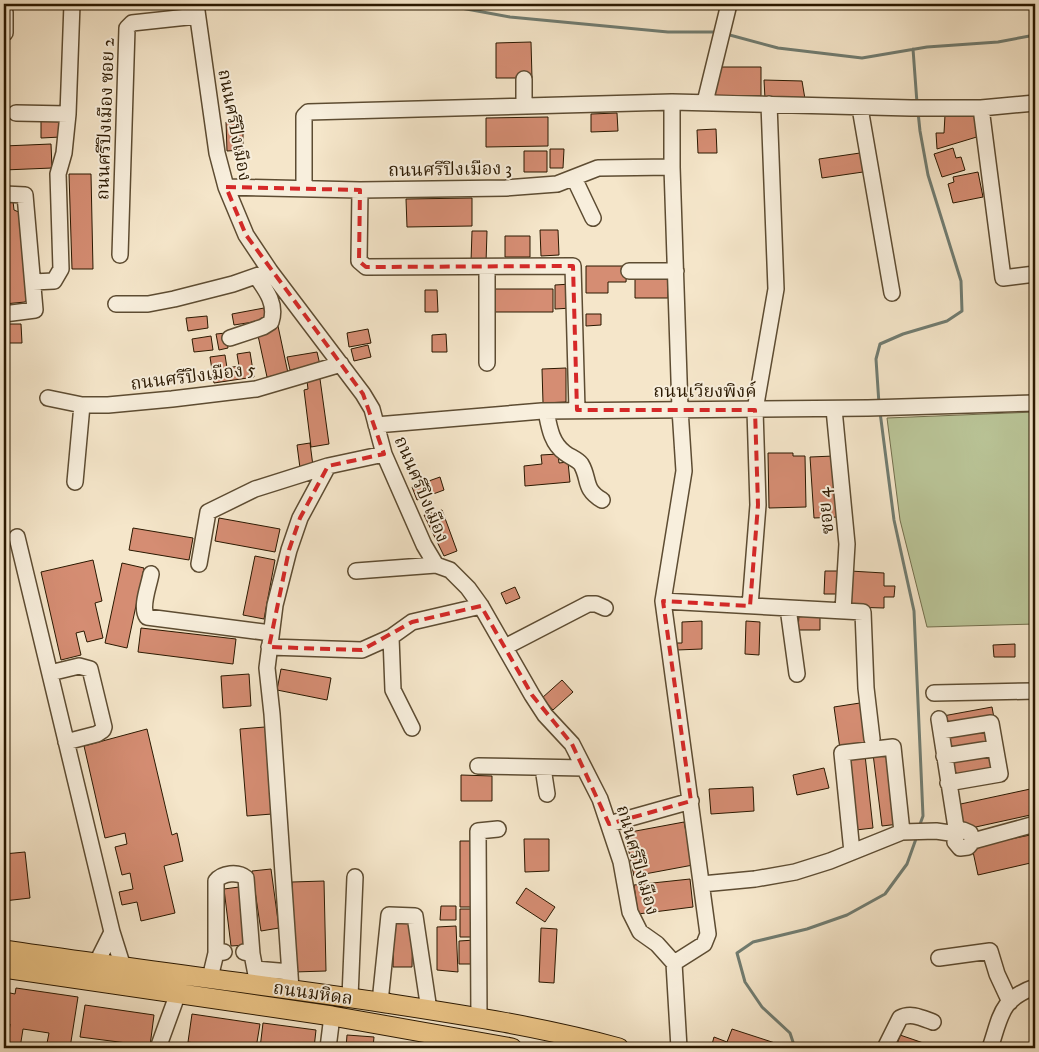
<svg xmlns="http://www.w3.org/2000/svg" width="1039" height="1052" font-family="'IM FELL DW Pica','Noto Serif Thai',serif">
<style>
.green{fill:#bac598;stroke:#726e4c}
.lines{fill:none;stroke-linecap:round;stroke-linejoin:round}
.stream{stroke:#707c71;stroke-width:3}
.building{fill:#d58d73;stroke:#2a1800}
.minor-casing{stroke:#5d4c32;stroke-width:18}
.major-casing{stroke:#2a1800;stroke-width:21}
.minor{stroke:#f8efdd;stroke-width:15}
.major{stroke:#eac385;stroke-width:19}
.marked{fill:none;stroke:#d62828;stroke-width:4;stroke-dasharray:10 6;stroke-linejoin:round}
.labels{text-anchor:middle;stroke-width:4;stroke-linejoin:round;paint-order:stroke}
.street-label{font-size:18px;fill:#2a1800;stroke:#f8efdd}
</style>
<rect width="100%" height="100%" fill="#f5e6ca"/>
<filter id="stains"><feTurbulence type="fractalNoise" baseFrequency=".004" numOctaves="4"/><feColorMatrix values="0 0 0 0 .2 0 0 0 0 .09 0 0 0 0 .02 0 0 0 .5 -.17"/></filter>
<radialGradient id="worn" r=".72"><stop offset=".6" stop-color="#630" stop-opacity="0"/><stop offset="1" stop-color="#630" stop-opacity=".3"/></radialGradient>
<path class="green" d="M1035,412V624L927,627L900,520L887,418Z"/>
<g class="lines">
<path class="stream" d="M453,4L461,8L510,17L668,32H717
M726,34L778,48L862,58L927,47L998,42L1035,35
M913,49L917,103
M879,404L876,359L880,344L903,334L947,321L962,311L961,281L928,175L920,131L918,112
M880,412L894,520L914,611L923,816L919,827
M795,1048L790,1033L762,1007L745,982L737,953L753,942L807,929L847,915L885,894L907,864L917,836"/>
</g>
<path class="building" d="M531,42L532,78H496V43Z
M715,67H761V96L715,95Z
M764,80L802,81L805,99H765Z
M617,113L618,131L591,132V114Z
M945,115H975L980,136L937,149L936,133H944Z
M548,117V146L486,147V118Z
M41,121H61V137L41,138Z
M243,121V150L227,151L226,122Z
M716,129L717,153H698L697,130Z
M51,144L52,168L4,170V146Z
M953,148L956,158L961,157L965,170L942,177L934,154Z
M550,149H564L563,168H550Z
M524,151H547V172H524Z
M860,153L863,172L822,178L819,159Z
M978,172L983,197L953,203L948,184L954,182L953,177Z
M69,174H91L93,269H72Z
M4,196L13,201L14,210L21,213L32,292L25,302L4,304Z
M472,198V226L407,227L406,199Z
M540,230H558L559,255L541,256Z
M472,231H487L486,263L471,262Z
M505,236H530V257H505Z
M586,266H627L626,282H608V293H586Z
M635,274H668V298H635Z
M571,284L572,308L555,309V285Z
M494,289H553V312H494Z
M425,290H437L438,312H425Z
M264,308L266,320L234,325L232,314Z
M586,314H601V325L586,326Z
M207,316L208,328L188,331L186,318Z
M4,324H21L22,343H4Z
M278,326L288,373L267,377L257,331Z
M368,329L371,343L349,347L347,333Z
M226,333L228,348L219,350L216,334Z
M446,334L447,352H432V335Z
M211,336L213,350L194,352L192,339Z
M368,345L371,357L354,361L351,349Z
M250,352L254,377L214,383L210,357L225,355L227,368L239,366L237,354Z
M317,352L320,365L290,370L287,357Z
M566,368V402L543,403L542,369Z
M320,379L329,444L311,447L304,390L308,389L307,381Z
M310,443L313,466L300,468L297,445Z
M768,453H793V456H805L806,507L769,508Z
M558,454L559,463L568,462L570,482L525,486L524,466L542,464L541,455Z
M834,456L838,517L814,518L810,457Z
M440,477L444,490L417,500L412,487Z
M442,510L457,551L444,556L424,515Z
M219,518L280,529L275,552L215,541Z
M133,528L193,538L189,560L129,550Z
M255,556L275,560L264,619L243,615Z
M93,560L102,601L95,603L103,638L87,642L84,631L76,633L81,655L61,660L41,572Z
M122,563L144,568L127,648L105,643Z
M825,571H840V594H824Z
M850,571L884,573V586H895L894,597H884V608L849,607Z
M515,587L520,598L506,604L501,593Z
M799,615L820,616V630H798Z
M702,621V649L677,650V643H682V622Z
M746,621L760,622L759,655L745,654Z
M141,628L236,639L233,664L138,652Z
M1015,644V657H994L993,645Z
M281,669L331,678L327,700L277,690Z
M249,674L251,706L223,708L221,676Z
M562,680L573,692L553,710L542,698Z
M860,703L866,745L840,749L834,707Z
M992,707L994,718L945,727L943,716Z
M265,727L272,814L247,816L240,729Z
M988,727L991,744L950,751L947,735Z
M147,729L172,835L177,833L183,861L164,866L175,913L141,921L137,902L122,905L119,892L133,889L130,873L122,875L115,847L127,844L125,833L105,838L84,746Z
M889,752L899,824L882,826L873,754Z
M993,753L996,769L955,777L952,761Z
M865,755L873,828L856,830L847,757Z
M824,768L829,788L797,795L793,775Z
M461,775L492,776V801H461Z
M753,787L754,811L711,814L709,789Z
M1035,788V814L962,830L956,805Z
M684,822L693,865L634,876L625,833Z
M1035,834V862L978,875L972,847Z
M524,839H549V871L525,872Z
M460,841H477V907H460Z
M25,852L30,898L4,901V854Z
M271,869L279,928L261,931L252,871Z
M690,879L693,907L638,914L634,885Z
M324,881L326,971L294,972L292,882Z
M239,887L246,945L231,946L224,889Z
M526,888L555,907L545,922L516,903Z
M441,906H456V920H440Z
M460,909H476V937H460Z
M394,921H413L412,967H393Z
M456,926L458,972L437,970V927Z
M541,928L557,929L554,983L539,982Z
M475,940V964H459V941Z
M16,988L78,997L70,1048H46L49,1033L23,1029L20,1048L7,1047L10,1024L4,1023V1003L5,992L15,994Z
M85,1005L154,1015L150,1046L80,1037Z
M192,1014L260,1024L256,1048H225L188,1042Z
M263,1023L316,1030L314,1048H260Z
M732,1029L775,1043L773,1048H711L714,1037L727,1042Z
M347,1035L374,1037L373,1048H346Z
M900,1035L938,1048H896Z"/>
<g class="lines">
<g class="minor-casing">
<path id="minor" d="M196,4L217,153L226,187L246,235L270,271L363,394L372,409L384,454L424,545L436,565L450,570L468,588L481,606L532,695L545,715L572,744L600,799L621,862L630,912L640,932L657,944L674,963L679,1048
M5,33V12
M524,79V106
M672,102V167L680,409L684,471L663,601L708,934L704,944L674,963
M705,102L729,4
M860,108L892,293
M981,108L1003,278L1035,274
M16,113L68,114
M574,178L593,218
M226,187L360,190L506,188L557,184L598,168L672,167
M304,188V116L308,112L672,102L911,108H981L1035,103
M360,190L359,261L366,267L573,266L577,410
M4,194L25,195L35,310L4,314
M120,255L127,28L132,23L197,16
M487,267V363
M629,271H676
M33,282L54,281L61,269L58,174L64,153L68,114L72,4
M116,304H148L174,299L233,284L270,271
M230,338L263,327L271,322C277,304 266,290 256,276
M48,398L82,405H108L172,399L256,389L341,364
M834,409L847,544L843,611
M546,411C549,426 551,443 565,453C570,457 577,459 581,464C590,479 583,489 602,500
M376,425L542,411L868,408L1035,403
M75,482L82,405
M17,537L112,932L96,964
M199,564L208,512L255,489L328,466L384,454
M356,571L436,565
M151,574C149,586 140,607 147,617L271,633
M663,601L863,612L866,688L872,739
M750,606L758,505L755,410L776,289L769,104
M788,608L797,674
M391,637L393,690L412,728
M269,647L362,650L391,637L412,622L481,606
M505,647L588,604H596L605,608
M50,673L79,666L90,669L104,727L103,730L97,734L66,742
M934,693L1035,691
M941,731L991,723L1000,774L948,783
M944,756L995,748
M478,766L584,768
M543,768L547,794
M609,824L691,801
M973,841L1035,824
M852,852L842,753L893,747L902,832
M702,884L755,879L795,872L830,861L902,832L936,831L957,834L963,830L970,833L973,841L968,847L960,848L955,842L957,834L939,719
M112,932L123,967
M244,952L252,954L258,985
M216,953V881C222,873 238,871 246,878L252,954
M939,958L990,951L997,974L1010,1002
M255,969L290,972
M210,978L216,953L224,952
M291,989L272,714L267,668L275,605L289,550L300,518L328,466
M350,997L355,877
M380,1002L389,915L415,916L429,1010
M479,1018L478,831L498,829
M158,1048L178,993
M328,1048L332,1016
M885,1048L900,1018C911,1012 922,1018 933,1022
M990,1048C1001,1016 1000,999 1035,987"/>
</g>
<g class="major-casing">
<path id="major" d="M4,950C131,969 258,984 386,1003C464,1015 543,1027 619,1048
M4,968L332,1016L512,1048"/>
</g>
<use href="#minor" class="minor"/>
<use href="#major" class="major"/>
</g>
<path class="marked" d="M226,187L360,190L359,261L366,267L573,266L577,410H755L758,505L750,606L663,601L691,801L609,824L572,744L532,695L481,606L412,622L362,650L269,647L289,550L300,518L328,466L384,454L363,394L246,235Z"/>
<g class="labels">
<g class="street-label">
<text transform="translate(105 119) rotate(-88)" y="6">ถนนศรีปิงเมือง ซอย 2</text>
<text transform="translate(235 125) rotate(79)" y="6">ถนนศรีปิงเมือง</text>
<text transform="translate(450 169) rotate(-1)" y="6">ถนนศรีปิงเมือง 3</text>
<text transform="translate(193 376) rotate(-7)" y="6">ถนนศรีปิงเมือง 5</text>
<text x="705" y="397">ถนนเวียงพิงค์</text>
<text transform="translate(422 489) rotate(67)" y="6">ถนนศรีปิงเมือง</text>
<text transform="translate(825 511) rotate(-96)" y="6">ซอย 4</text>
<text transform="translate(638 860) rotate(74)" y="6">ถนนศรีปิงเมือง</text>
<text transform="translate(313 993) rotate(8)" y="6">ถนนมหิดล</text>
</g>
</g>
<rect width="1039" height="1052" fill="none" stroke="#f5e6ca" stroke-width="20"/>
<rect x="5" y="5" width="1029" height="1042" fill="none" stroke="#2a1800" stroke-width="2.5"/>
<rect x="10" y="10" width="1019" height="1032" fill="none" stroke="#2a1800"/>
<rect width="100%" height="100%" filter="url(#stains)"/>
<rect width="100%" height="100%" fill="url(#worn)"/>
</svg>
